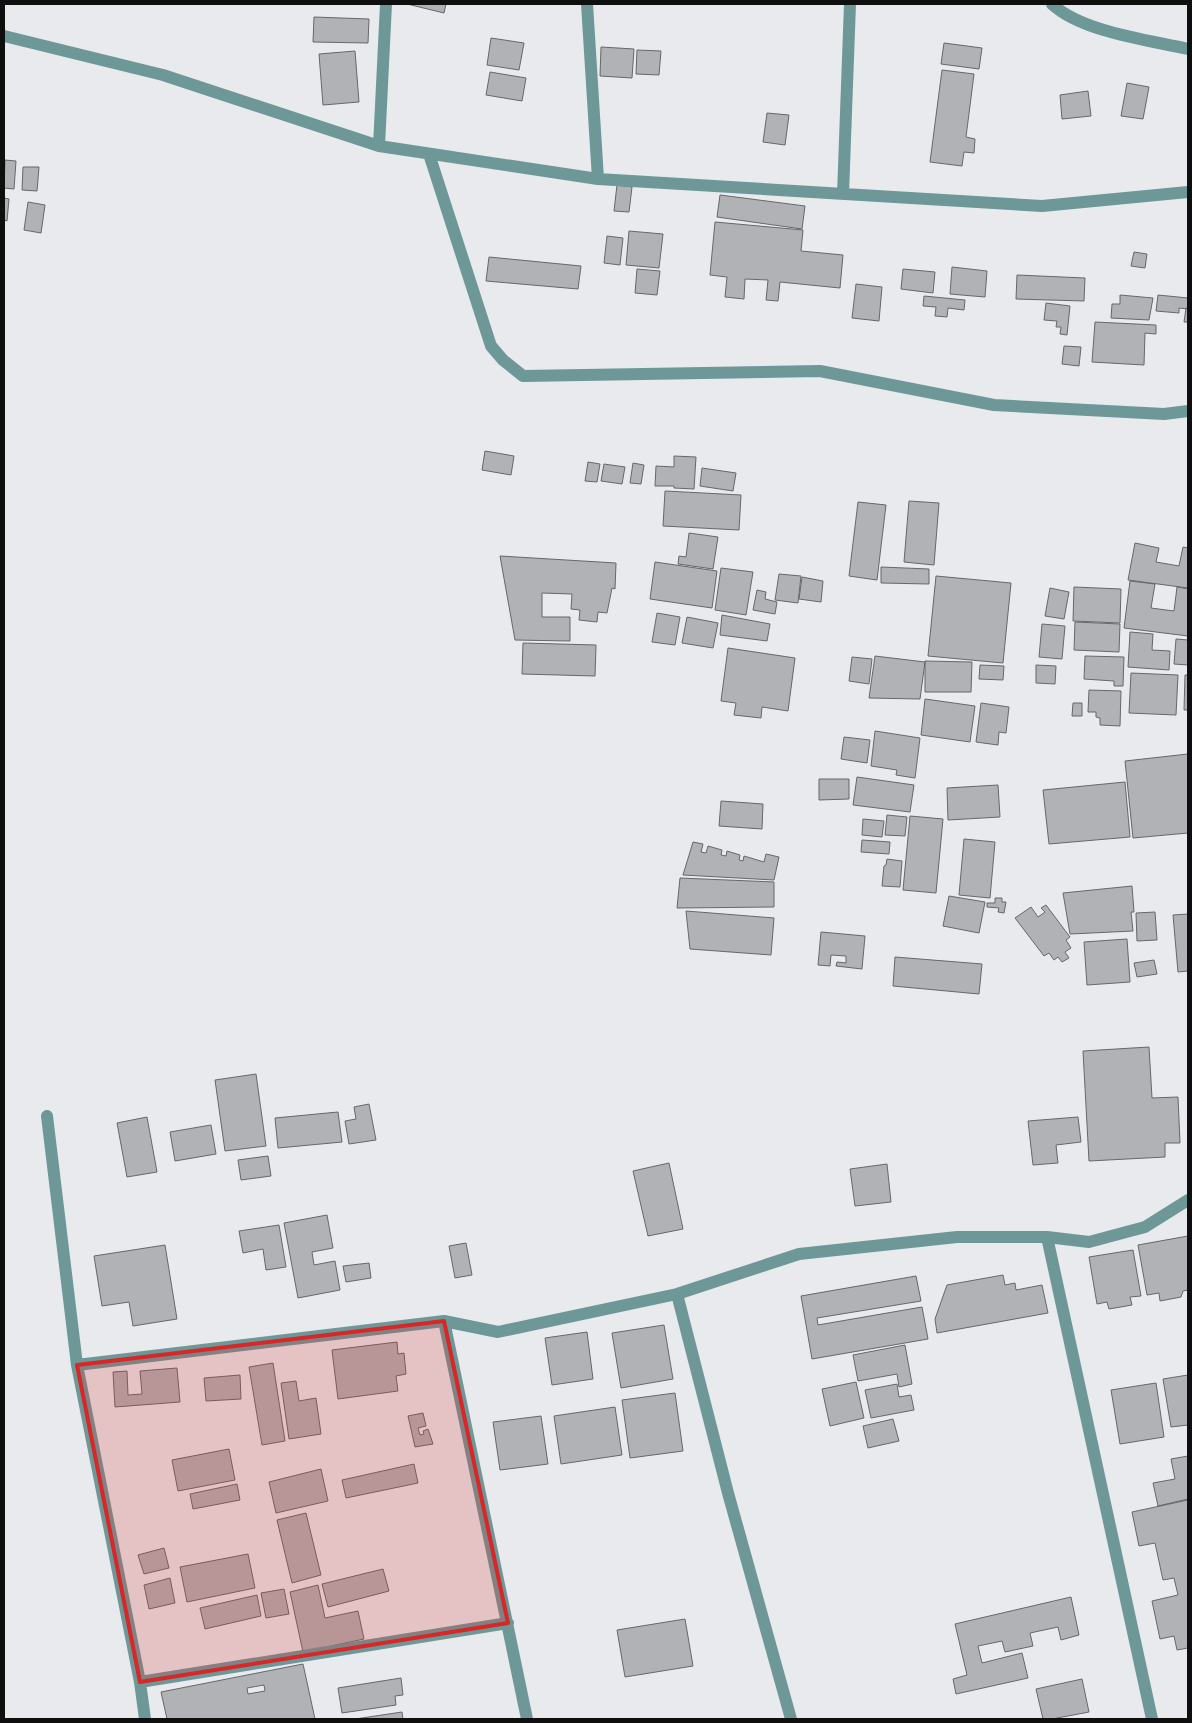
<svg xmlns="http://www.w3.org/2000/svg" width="1192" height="1723" font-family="'DejaVu Sans',sans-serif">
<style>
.building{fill:#b1b2b5;stroke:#66676a;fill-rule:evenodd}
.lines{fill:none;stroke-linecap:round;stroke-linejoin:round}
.minor{stroke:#6e9898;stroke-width:12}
.marked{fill:#d62828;fill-opacity:0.2;stroke:#d62828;stroke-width:4;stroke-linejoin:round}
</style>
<rect width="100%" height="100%" fill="#e9eaed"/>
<path class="building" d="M407,4H446L444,13Z
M314,17L369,19L368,43L313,42Z
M491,38L524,43L519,70L487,65Z
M944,43L982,48L979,69L941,64Z
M601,47L634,49L632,78L600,76Z
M637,50L661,51L659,75L636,74Z
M355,51L359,102L323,105L319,54Z
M942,70L974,74L966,137L975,139L974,153L964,152L962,166L930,162Z
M490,72L526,78L522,101L486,95Z
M1127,83L1149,87L1143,119L1121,116Z
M1088,91L1091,116L1062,119L1060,95Z
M767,113L789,115L785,145L763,142Z
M5,160L16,161L14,189L4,188Z
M23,167H39L37,191L22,190Z
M617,185L632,187L629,212L614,211Z
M720,195L805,206L802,229L717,217Z
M4,198L9,199L7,221L4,220Z
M28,202L45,205L41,233L24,230Z
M715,222L803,230L801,251L843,255L840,288L780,282L778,301L766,300L768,280L745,279L744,299L725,297L727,277L710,275Z
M629,231L663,234L659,268L626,265Z
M607,236L623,238L620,265L604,263Z
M1134,252L1147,254L1145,268L1131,266Z
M489,257L581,266L578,289L486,281Z
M952,267L987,271L985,297L950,294Z
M637,269L660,271L657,295L635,293Z
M903,269L935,272L933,293L901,289Z
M1017,275L1085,278L1084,301L1016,299Z
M856,284L882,287L879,321L852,318Z
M1120,295L1153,298L1149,320L1111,318L1112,304H1120Z
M1158,295L1188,298V309L1179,308V313L1156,311Z
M924,296L965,300L964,310L948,308L947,317L935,316L936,307L923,306Z
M1046,303L1070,306L1067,335L1060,334L1061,327H1056L1057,321L1044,320Z
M1186,308H1188V322H1184Z
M1095,322L1156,325V334L1145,333L1144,365L1092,362Z
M1064,346L1081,347L1079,366L1062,364Z
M485,451L514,456L511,475L482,470Z
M674,456L696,457L694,489L674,488V486H655L656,466L674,467Z
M588,462L600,464L597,482L585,481Z
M633,463L644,465L641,484L630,483Z
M604,464L625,467L622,484L601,481Z
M702,468L736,473L733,491L700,486Z
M665,491L741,495L739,530L663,526Z
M909,501L939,503L934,565L904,562Z
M858,502L886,505L877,580L849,576Z
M689,533L718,537L713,569L678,564L679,556L686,557Z
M1135,543L1159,548L1156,562L1179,566L1183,547L1188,548V588L1128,580Z
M500,556L616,563L615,589L612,588L607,613L598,612L597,622L579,620L580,610L571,609L572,594L542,593V617H570V641L515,640Z
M655,562L717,571L712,608L650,599Z
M881,567L929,569V584L881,583Z
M721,568L753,572L746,615L715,610Z
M779,574L801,576L798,603L775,600Z
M936,576L1011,583L1003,663L928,656Z
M802,577L823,581L821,602L799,599Z
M1130,581L1155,584L1151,608L1174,611L1177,587L1188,589V636L1124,628Z
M1074,587L1121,589L1120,623L1073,621Z
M1050,588L1069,592L1064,619L1045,616Z
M757,590L766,592L765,599L777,602L775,614L753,610Z
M657,613L680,617L675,645L652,642Z
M722,615L770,624L767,641L720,635Z
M687,617L718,623L713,648L682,643Z
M1075,622L1120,624L1119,652L1074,650Z
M1042,624L1065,626L1062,659L1039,657Z
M1130,632L1153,634L1152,650L1170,651L1169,670L1128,667Z
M1176,639L1188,640V665L1174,664Z
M523,643L596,645L595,676L522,674Z
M728,648L795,658L788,711L762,707L761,718L734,715L736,703L721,701Z
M875,656L925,662L920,699L869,698Z
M1085,656L1124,657L1123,686H1114V681L1084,679Z
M852,657L872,659L869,684L849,681Z
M925,661L972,662L971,692H925Z
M980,665L1004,666L1003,680L979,679Z
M1036,665L1056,666L1055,684L1036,683Z
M1131,673L1178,675L1176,715L1129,713Z
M1185,675H1188V710H1184Z
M1089,690L1121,691L1120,726L1100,725V718L1096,717V712H1088Z
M925,699L975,706L970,742L921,735Z
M981,703L1009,707L1006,733L999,732L998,745L976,742Z
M1073,703H1082V716H1072Z
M875,731L920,738L915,778L896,775L897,770L871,766Z
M844,737L870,740L867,763L841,759Z
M1188,754V833L1133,838L1125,761Z
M857,777L914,785L910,812L853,805Z
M819,779H849V799L819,800Z
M1125,782L1130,837L1049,844L1043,790Z
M998,785L1000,817L948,820L947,788Z
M721,801L763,804L762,829L719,826Z
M887,815L907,817L905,836L885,835Z
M910,816L943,819L936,893L903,890Z
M863,819L884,821L882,837L862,835Z
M964,839L995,842L990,898L959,895Z
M862,840L890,842L889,854L861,852Z
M693,842L703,844L701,852L706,853L708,846L722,850L721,855L726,856L727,851L740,855L739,860L743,861L744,856L764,862L766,854L779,857L774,880L683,875Z
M887,859L902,861L900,887L882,886L884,866L886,865Z
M680,878L774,882V907L677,908Z
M1132,886L1134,912H1131L1133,931L1070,934L1063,893Z
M949,896L985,902L979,933L943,926Z
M995,898H1002V902H1006L1004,913L998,912L999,908L987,907V903H995Z
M1046,905L1070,937L1066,940L1071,948L1065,952L1069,958L1062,962L1058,957L1054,960L1049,953L1044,956L1015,918L1031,907L1038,917L1045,912L1041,908Z
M686,911L774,918L771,955L690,949Z
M1155,912L1157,940L1137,941L1136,913Z
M1188,914V971L1178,972L1173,915Z
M821,932L865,936L862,969L836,966L837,962L846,963V956L831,955L830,966L818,965Z
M1127,939L1130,982L1087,985L1084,942Z
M895,957L982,964L979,994L893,986Z
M1154,960L1157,974L1137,977L1134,963Z
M1149,1047L1152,1098L1178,1097L1180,1143H1165V1157L1089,1161L1083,1051Z
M256,1074L266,1146L225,1151L215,1080Z
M369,1104L376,1140L349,1144L345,1121L356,1119L354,1107Z
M338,1112L342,1142L278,1148L275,1118Z
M147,1117L157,1172L127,1177L117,1123Z
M1078,1117L1081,1142L1056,1145L1058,1163L1033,1165L1028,1121Z
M211,1125L216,1154L175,1161L170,1132Z
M268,1156L271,1176L241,1180L238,1160Z
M669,1163L683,1229L648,1236L633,1171Z
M887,1164L891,1202L855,1206L850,1169Z
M327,1215L333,1248L312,1252L314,1265L335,1261L340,1290L298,1298L284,1223Z
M279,1225L286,1267L266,1270L263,1249L243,1253L239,1231Z
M1188,1236V1290L1183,1291L1181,1297L1160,1301L1159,1293L1147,1295L1138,1245Z
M466,1243L472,1275L455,1278L449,1246Z
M165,1245L177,1319L133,1326L129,1302L102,1306L94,1256Z
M1133,1250L1141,1296L1130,1297L1132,1305L1109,1309L1107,1302L1097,1304L1089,1257Z
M369,1263L371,1278L346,1282L343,1266Z
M1003,1275L1005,1285L1015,1283L1016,1290L1042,1285L1048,1313L937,1333L935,1319L947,1285Z
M916,1276L921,1301L817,1318L818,1325L922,1307L928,1339L812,1359L801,1296Z
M664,1325L673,1379L621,1388L612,1333Z
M587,1332L593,1379L552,1385L545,1338Z
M397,1342L398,1354L404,1353L406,1374L396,1376L398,1391L338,1399L332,1350Z
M905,1345L912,1384L899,1387L897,1374L858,1381L853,1355Z
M273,1363L285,1441L262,1445L249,1367Z
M177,1368L180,1402L115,1407L113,1372L127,1371L128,1395L142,1394L140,1371Z
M240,1375L241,1399L206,1401L204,1378Z
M1188,1375V1425L1171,1427L1163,1379Z
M296,1381L299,1401L316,1398L321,1434L289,1439L281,1383Z
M856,1382L864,1418L830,1426L822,1389Z
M1156,1383L1164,1437L1120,1444L1111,1390Z
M897,1384L899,1397L911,1395L914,1410L871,1418L865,1390Z
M675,1393L683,1451L630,1458L622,1400Z
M615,1407L622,1455L561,1464L554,1416Z
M423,1413L426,1426L418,1428L420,1435L424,1434L423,1431L428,1429L433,1444L415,1447L408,1416Z
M541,1416L548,1464L500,1470L493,1422Z
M893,1419L899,1441L868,1448L863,1426Z
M229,1449L235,1480L178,1491L172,1460Z
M1188,1456V1499L1158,1506L1153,1483L1175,1479L1171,1459Z
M414,1464L418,1483L346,1498L342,1480Z
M321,1469L328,1501L276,1513L269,1482Z
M237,1484L240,1500L193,1509L190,1494Z
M1188,1500V1648L1177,1650L1174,1636L1160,1639L1152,1601L1178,1595L1174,1578L1163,1580L1155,1543L1139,1546L1132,1512Z
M306,1513L321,1575L292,1583L277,1520Z
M164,1548L169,1568L144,1574L138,1555Z
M248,1554L255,1588L187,1602L180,1567Z
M383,1569L389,1591L328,1607L322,1584Z
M170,1578L175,1603L149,1609L144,1585Z
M318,1585L325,1618L358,1611L364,1639L303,1652L290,1592Z
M284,1589L289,1614L266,1618L261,1593Z
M257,1595L261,1616L205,1629L200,1608Z
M1071,1597L1079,1635L1061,1640L1058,1627L1030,1633L1033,1646L1005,1652L1002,1641L978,1646L982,1663L1022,1653L1028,1678L956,1694L953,1679L967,1675L955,1624Z
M685,1619L693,1666L625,1677L617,1630Z
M303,1664L315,1719H167L161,1692ZM264,1685L265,1691L248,1694L247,1688Z
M401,1678L403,1695L395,1696L396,1705L342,1713L338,1688Z
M1082,1679L1089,1712L1052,1719H1043L1036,1689Z
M402,1712L403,1719H355Z"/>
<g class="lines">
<path class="minor" d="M587,4L598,179
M1052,4C1082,32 1149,40 1188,49
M4,36L163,75L379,146L598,179L1042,206L1188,192
M379,146L386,4
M429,154L491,346L503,360L523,376L820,371L994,405L1164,414L1188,411
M843,194L850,4
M47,1116L77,1365L140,1682L145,1719
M1047,1237L1152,1719
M677,1294L728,1493L791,1719
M444,1321L527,1719
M77,1365L444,1321L498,1332L677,1294L799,1254L957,1237H1047L1089,1242L1145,1227L1188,1200
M140,1682L508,1623"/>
</g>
<path class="marked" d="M444,1321L508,1623L140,1682L77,1365Z"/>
<rect width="1192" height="1723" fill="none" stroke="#0f0f10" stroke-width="10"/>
</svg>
